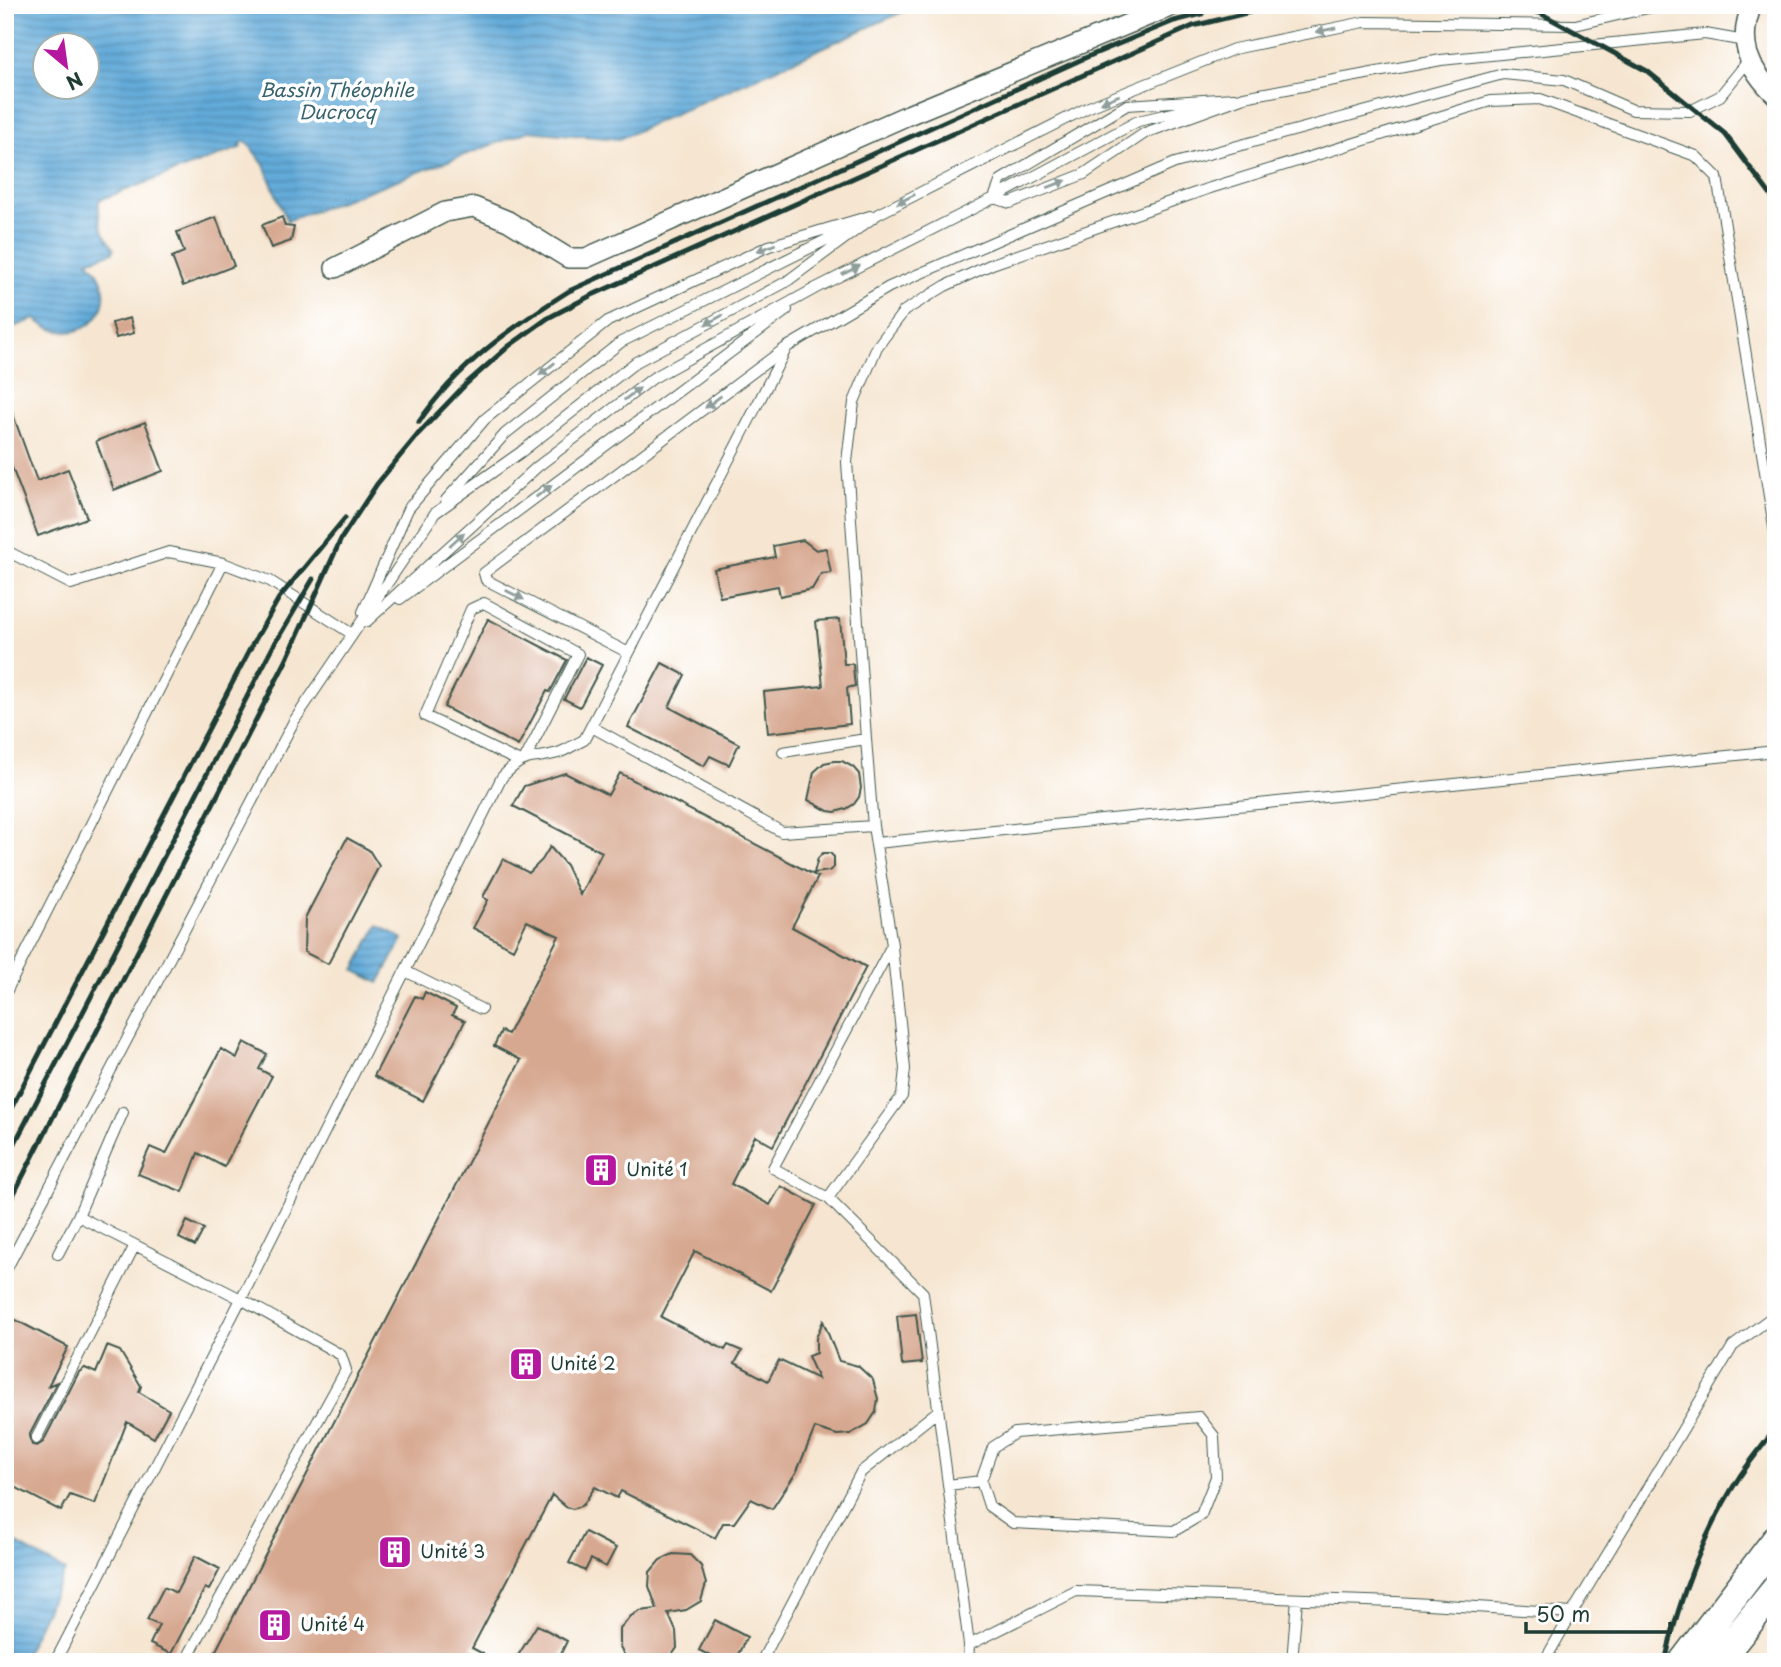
<svg xmlns="http://www.w3.org/2000/svg" width="1781" height="1667" font-family="'Playpen Sans',sans-serif">
<style>
.water{fill:url(#water-rules);stroke:#407486;stroke-width:2;fill-rule:evenodd}
.building{fill:#d7a890}
.lines{fill:none;stroke-linecap:round;stroke-linejoin:round}
.lane-casing{stroke:#3f564c;stroke-width:12}
.street-casing{stroke:#3f564c;stroke-width:22}
.secondary-casing{stroke:#3f564c;stroke-width:31}
.lane{stroke:#fff;stroke-width:10}
.street{stroke:#fff;stroke-width:19}
.secondary{stroke:#fff;stroke-width:28}
.rail{stroke:#1f3d34;stroke-width:5}
.oneway{fill:#8f9e9a}
.labels{text-anchor:middle;stroke-width:7;stroke-linejoin:round;paint-order:stroke}
.poi-label{font-size:18px;fill:#1f3d34;stroke:#fff;text-anchor:start}
.water-label{font-size:19px;font-style:italic;fill:#36636e;stroke:#fff}
</style>
<defs>
<pattern id="water-rules" width="6" height="5" patternUnits="userSpaceOnUse" patternTransform="scale(1.75)"><rect width="6" height="5" fill="#62aad9"/><path d="M0 2.5h6" fill="none" stroke="#508cb1"/></pattern>
</defs>
<rect width="100%" height="100%" fill="#fff"/>
<filter id="ink" filterUnits="userSpaceOnUse"><feTurbulence type="fractalNoise" baseFrequency=".0143" numOctaves="2"/><feDisplacementMap in="SourceGraphic" scale="14" xChannelSelector="R" yChannelSelector="G"/><feConvolveMatrix kernelMatrix="1 2 1 2 8 2 1 2 1" color-interpolation-filters="sRGB"/></filter>
<filter id="wash" filterUnits="userSpaceOnUse"><feTurbulence type="fractalNoise" baseFrequency=".00686" numOctaves="4" result="noise"/><feDisplacementMap in="SourceGraphic" scale="28" xChannelSelector="R" yChannelSelector="G"/><feGaussianBlur stdDeviation="1.57" result="paint"/><feColorMatrix in="noise" values="0 0 0 0 0 0 0 0 0 0 0 0 0 0 0 0 0 1.4 0 .05"/><feComposite in="paint" operator="in"/></filter>
<g filter="url(#wash)">
<rect width="100%" height="100%" fill="#f6e6d1"/>
<path class="water" d="M5,5H918L619,139L529,131L287,221L264,165L246,141L241,143L242,147L99,200C98,224 101,229 114,249L113,252L88,261C130,299 83,358 35,319L5,330ZM46,46H88V88H46Z
M378,925L403,939L379,983L354,970Z
M5,1537L65,1571L21,1662H5Z"/>
<g id="blocks">
<path class="building" d="M216,217L234,266L183,286L172,257L184,252L177,232Z
M282,217L285,226L294,227L291,241L271,248L262,225Z
M130,318L134,333L116,338L112,323Z
M5,398H7L37,481L68,469L87,518L38,536L11,465L9,466L5,455Z
M145,422L163,471L114,490L96,441Z
M803,540L816,550L826,548L831,573L821,574L812,589L780,596L778,586L720,597L714,569L775,557L773,546Z
M488,619L567,660L550,692L547,691L518,746L444,707Z
M840,619L844,664H853L854,678L855,686L847,688L850,724L768,733L764,692L823,686L816,621Z
M586,657L602,665L580,707L564,699Z
M662,663L685,675L669,707L739,744L729,765L710,756L704,766L628,727Z
M834,761H842L853,767L859,774L861,788L859,797L854,804L846,809L835,812L828,811L808,800L814,772L824,763Z
M565,773L608,795L620,773L818,877L792,927L866,967L773,1146L755,1136L731,1184L770,1205L781,1186L816,1205L771,1291L695,1251L661,1317L725,1350L728,1345L742,1351L735,1363L768,1381L779,1360L818,1379L808,1356L816,1353V1338L823,1321L839,1361L858,1366L873,1380L878,1399L876,1412L868,1424L850,1434L837,1435L815,1428L797,1471L772,1509L751,1499L734,1523H723L715,1538L621,1491L617,1498L595,1487L583,1505L573,1509L566,1507L552,1495L472,1648L498,1662H210L521,1060L494,1046L501,1031L508,1034L559,936L527,921L513,949L473,928L488,900L483,897L503,859L529,873L542,860L550,847L566,865L580,895L602,852L513,806L524,786Z
M347,838L369,850L379,866L328,964L304,952L305,918Z
M823,853H830L834,857V867L829,871L814,873L818,858Z
M425,992L456,1008L452,1015L465,1021L423,1101L374,1076L415,996L422,999Z
M244,1042L267,1054L259,1069L272,1076L224,1167L198,1153L183,1192L138,1174L150,1147L166,1154L221,1049L237,1058Z
M187,1221L204,1229L195,1246L179,1238Z
M916,1314L922,1363L902,1365L897,1316Z
M12,1318L68,1347L48,1386L57,1382L29,1436L32,1445L37,1446L43,1442L79,1372L85,1368L96,1373L107,1346L120,1351L141,1386L139,1392L169,1410L154,1438L127,1422L95,1504L70,1495L61,1511L5,1482V1330Z
M585,1532L616,1548L606,1567L591,1559L585,1571L569,1563Z
M673,1554L690,1555L701,1566L706,1584L701,1601L686,1610L668,1613L676,1631L677,1648L667,1662H629L620,1648V1629L631,1616L640,1611L657,1609L649,1586L650,1572L660,1560Z
M195,1556L220,1569L209,1590L205,1588L171,1654L150,1644L159,1625L147,1620L164,1587L176,1593Z
M715,1620L747,1637L734,1662H721L699,1650Z
M537,1625L567,1641L557,1662H514Z"/>
</g>
</g>
<g filter="url(#ink)">
<use href="#blocks" fill-opacity="0" stroke="#3f564c" stroke-width="2"/>
<g class="lines">
<g class="lane-casing">
<path id="lane" d="M994,198L1001,180L1127,105L1234,98
M994,198L1138,121L1204,106
M446,500L505,434L621,342L850,228
M5,550L71,584L169,552L223,563L270,581L352,634
M400,599L787,310
M363,612L408,509L485,419L608,321L769,246L870,216
M366,622L537,467L653,378L816,288L994,198L1010,203L1084,174L1145,133L1244,97L1441,60L1705,34L1745,41
M629,653L486,580L484,573L784,349
M592,727L782,832L873,826L892,945L773,1168L828,1198L923,1293L969,1645L968,1662
M866,739L847,462L854,402L877,347L904,311L945,286L992,264L1207,189L1490,101L1540,99L1696,156L1717,177L1776,539
M783,752L866,739L873,826
M518,761L425,716L471,609L484,603L578,654L526,757
M876,843L1776,751
M405,971L481,1009
M5,994L223,563
M123,1112L78,1216L241,1299L341,1355L346,1370L185,1662
M828,1198L902,1096L905,1069L892,947
M58,1254L78,1216
M5,1272L294,721L435,513L521,452L636,362L786,282L878,214L1089,107L1234,49L1364,22L1575,25L1661,5
M36,1439L135,1245
M948,1485L981,1481L989,1506L1013,1523L1174,1531L1201,1515L1216,1477L1214,1436L1199,1417L1015,1433L993,1447L981,1481
M969,1645L1076,1591L1396,1602L1572,1613L1733,1346L1772,1317L1776,1295
M55,1662L241,1299L502,777C528,751 527,762 558,753C567,750 575,744 584,740L787,347L889,287L1175,163L1503,74L1564,80L1633,110L1690,111L1720,96L1749,60
M761,1662L861,1472L938,1411
M1292,1662L1297,1599
M1544,1662L1572,1613"/>
</g>
<g class="street-casing">
<path id="street" d="M1752,5C1737,42 1748,69 1776,95
M335,268L445,212L474,207L508,221L568,258H586L908,115L1174,5"/>
</g>
<g class="secondary-casing">
<path id="secondary" d="M1683,1662L1776,1540
M1717,1662L1776,1589"/>
</g>
<use href="#lane" class="lane"/>
<use href="#street" class="street"/>
<use href="#secondary" class="secondary"/>
<path class="rail" d="M1491,5L1540,13L1647,71L1725,134L1772,197L1776,207
M419,422C457,365 512,327 569,291L1087,57L1174,21L1202,14
M5,1120L251,647L279,598L345,518
M5,1162L274,645L313,579
M5,1211L286,661L341,539L377,484L419,433L467,383L509,346L548,318L590,296L1193,26L1279,5
M1665,1662C1679,1598 1704,1531 1740,1476C1751,1460 1764,1444 1776,1428"/>
</g>
<defs><path id="oneway-solid" d="M-6-.8H1V-3.2L6.5 0L1 3.2V.8H-6Z" transform="scale(1.75)"/></defs>
<g class="oneway">
<use href="#oneway-solid" transform="translate(1326 30) rotate(168)"/>
<use href="#oneway-solid" transform="translate(1110 99) rotate(158)"/>
<use href="#oneway-solid" transform="translate(1057 184) rotate(-21)"/>
<use href="#oneway-solid" transform="translate(906 199) rotate(153)"/>
<use href="#oneway-solid" transform="translate(766 248) rotate(158)"/>
<use href="#oneway-solid" transform="translate(851 270) rotate(-27)"/>
<use href="#oneway-solid" transform="translate(714 320) rotate(152)"/>
<use href="#oneway-solid" transform="translate(547 369) rotate(141)"/>
<use href="#oneway-solid" transform="translate(632 394) rotate(-37)"/>
<use href="#oneway-solid" transform="translate(713 402) rotate(143)"/>
<use href="#oneway-solid" transform="translate(544 491) rotate(-37)"/>
<use href="#oneway-solid" transform="translate(457 539) rotate(-42)"/>
<use href="#oneway-solid" transform="translate(515 595) rotate(27)"/>
</g>
</g>
<defs>
<g id="building-square" transform="scale(1.75)"><rect x="-9" y="-9" width="18" height="18" rx="4" fill="#b5179e" stroke="#fff"/><path d="M-4-6H4V6H1V3H-1V6H-4ZM-2.5-4.3h1.7v1.8h-1.7ZM.8-4.3h1.7v1.8H.8ZM-2.5-1h1.7V.8h-1.7ZM.8-1h1.7V.8H.8Z" fill="#fff"/></g>
</defs>
<g fill-rule="evenodd">
<use href="#building-square" x="601" y="1170"/>
<use href="#building-square" x="526" y="1364"/>
<use href="#building-square" x="395" y="1552"/>
<use href="#building-square" x="275" y="1625"/>
</g>
<g class="labels">
<g class="poi-label">
<text x="626" y="1176">Unité 1</text>
<text x="550" y="1370">Unité 2</text>
<text x="420" y="1558">Unité 3</text>
<text x="300" y="1631">Unité 4</text>
</g>
<g class="water-label">
<text x="337" y="97">Bassin Théophile<tspan x="337" dy="22">Ducrocq</tspan></text>
</g>
</g>
<rect width="1781" height="1667" fill="none" stroke="#fff" stroke-width="28"/>
<g transform="translate(66 66) rotate(151)"><circle r="33" fill="#ffffff" stroke="#a5b1ae" stroke-width="2"/>
<path d="M0-5L12 26L0 18L-12 26Z" fill="#b5179e"/>
<text y="-10" font-size="19" font-weight="bold" text-anchor="middle" fill="#1f3d34">N</text>
</g>
<path d="M1526 1622v10h144v-10" fill="none" stroke="#1f3d34" stroke-width="3.5"/>
<text x="1536" y="1622" font-size="21" fill="#1f3d34" stroke="#ffffff" stroke-width="5" paint-order="stroke">50 m</text>
</svg>
